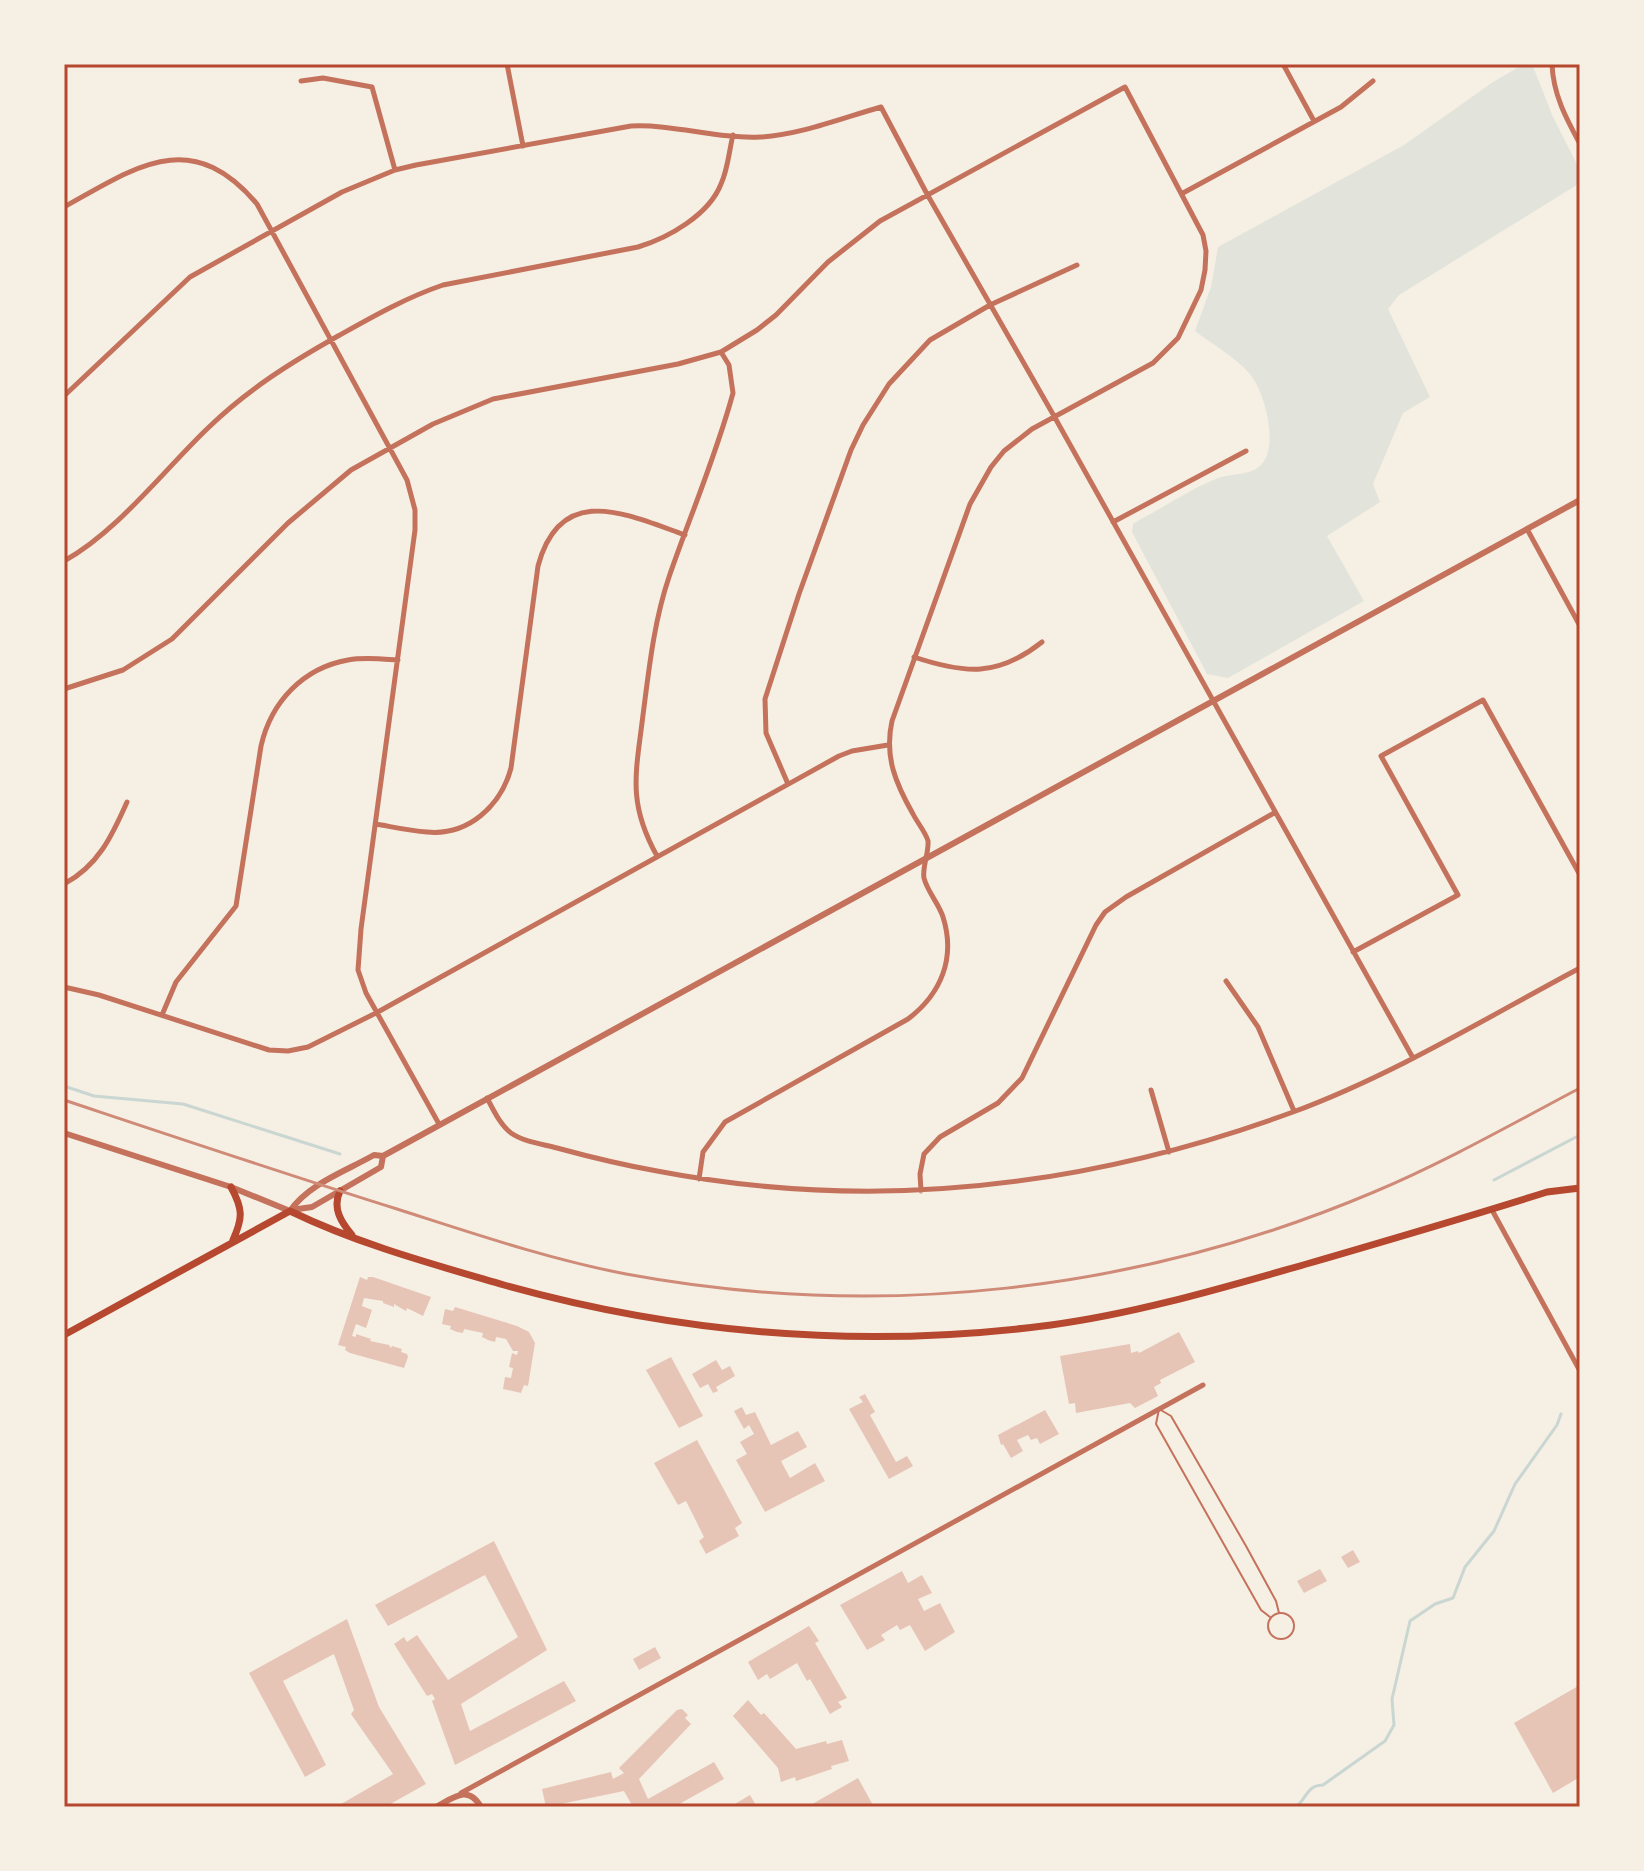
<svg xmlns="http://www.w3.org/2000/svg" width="1644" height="1871" font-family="Lato,sans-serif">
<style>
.green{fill:#e2e4dc}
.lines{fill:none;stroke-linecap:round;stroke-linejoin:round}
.stream{stroke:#c9d6d2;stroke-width:3}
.building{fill:#e6c5b7}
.service{stroke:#c5725c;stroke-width:2}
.minor{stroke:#c5725c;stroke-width:5}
.tertiary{stroke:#c5725c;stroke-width:6}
.secondary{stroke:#b5482f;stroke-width:7}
.rail{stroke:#cf8b77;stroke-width:3}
.neatline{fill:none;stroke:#b5482f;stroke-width:3}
</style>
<rect width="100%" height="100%" fill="#f6efe4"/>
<path class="green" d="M1524,64H1532L1553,117L1580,170V183L1399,295L1388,309L1430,397L1403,413L1373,484L1380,502L1327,536L1364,601L1228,678L1207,674L1132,532L1133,524L1141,519C1166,506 1192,488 1218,478C1232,473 1248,476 1260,466C1280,448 1265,391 1249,373C1235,357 1212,344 1195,331L1211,287L1218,247L1404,145L1493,82Z"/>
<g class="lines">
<path class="stream" d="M64,1086L94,1096L183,1104L340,1154
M1494,1180L1580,1135
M1296,1807C1307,1798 1307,1785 1323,1785L1385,1741L1394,1725L1392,1699L1410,1621L1435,1604L1453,1598L1465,1567L1494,1531L1515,1484L1557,1425L1561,1414"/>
</g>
<path class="building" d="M360,1277L367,1280L368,1277H373L431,1297L423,1316L407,1308L406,1311L394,1304V1307L383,1303V1301L364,1298L362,1306L372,1310L366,1328L356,1324L352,1336L356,1337V1334L371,1339L370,1341L389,1345L391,1348L392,1346L402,1349L401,1352L407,1354L408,1357L404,1368L350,1353L345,1350L346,1347L338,1345Z
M455,1307L517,1326L529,1332L535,1343L528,1386L524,1385L521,1393L503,1389L505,1377L511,1378L513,1368L509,1367L512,1353L517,1355L518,1351H513L506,1339L496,1337L495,1342L488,1340L482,1337L483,1333L464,1329L463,1333L457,1332L450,1329L451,1326L442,1324L445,1309L453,1311Z
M1179,1332L1195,1362L1160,1380L1161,1383L1154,1387L1158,1396L1135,1408L1130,1403L1076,1413L1075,1403L1069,1404L1060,1356L1130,1344L1131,1353L1138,1351L1139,1353Z
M671,1357L703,1416L679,1428L646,1370Z
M716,1360L722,1370L730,1366L735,1376L716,1387L718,1391L713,1393L708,1384L700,1388L692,1374Z
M865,1394L875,1412L870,1415L896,1462L907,1456L913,1466L889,1479L849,1409L863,1402L859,1397Z
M742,1407L746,1415L755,1412L771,1445L798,1431L807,1447L781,1461L790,1478L815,1463L825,1481L765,1512L736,1460L747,1454L740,1442L754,1434L749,1425L744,1429L734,1411Z
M1045,1410L1059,1434L1040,1444L1037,1438L1031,1440L1028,1435L1017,1440L1023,1451L1011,1458L1003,1444L1001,1445L998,1435Z
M697,1440L742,1523L735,1528L739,1536L706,1554L699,1541L704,1537L686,1501L678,1505L654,1463Z
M494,1541L547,1650L461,1704L470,1731L564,1681L576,1701L455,1765L432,1701L435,1699L432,1694L427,1696L394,1644L404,1637L407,1642L417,1635L448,1680L518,1637L485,1575L388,1626L375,1605Z
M1353,1550L1360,1562L1348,1568L1341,1557Z
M1320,1569L1327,1581L1304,1593L1297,1581Z
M902,1571L908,1583L922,1575L932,1593L918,1599L924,1611L940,1603L955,1632L925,1651L910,1625L900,1630L897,1625L881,1635L885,1640L867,1650L840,1605Z
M347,1619L379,1707L426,1784L385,1807H336L393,1774L351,1714L354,1710L334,1654L283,1681L326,1765L305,1777L249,1673Z
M809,1626L819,1641L815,1643L847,1698L838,1702L842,1707L830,1714L810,1679L807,1681L797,1663L770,1679L767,1674L758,1680L748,1662Z
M655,1647L661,1658L639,1670L633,1659Z
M1580,1685V1777L1553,1793L1514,1723Z
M748,1700L761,1715L764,1713L796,1749L826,1741L827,1744L842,1740L849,1761L831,1766L832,1769L796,1781L795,1777L781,1782L778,1768L733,1716Z
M682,1709L688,1715L685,1718L691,1724L639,1779L648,1799L714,1762L724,1779L674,1807H633L624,1791L546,1807L542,1789L611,1772L613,1779L624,1773L619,1768L677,1710Z
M858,1778L874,1807H807Z
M750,1795L757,1807H730Z"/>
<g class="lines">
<path class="service" d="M1268 1626a13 13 0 1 1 26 0a13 13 0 1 1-26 0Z
M1270,1617L1261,1610L1156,1424L1159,1409L1171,1416L1246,1546L1276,1601L1279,1613"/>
<path class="minor" d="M507,64L523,146
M1283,64L1314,121
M1552,64C1553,94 1566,118 1580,144
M301,81L323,78L372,87L395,170
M1183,193L1341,107L1373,81
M64,207C136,167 191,126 257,204L407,480L415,510V530L361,929L358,970L366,993L439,1124
M64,396L190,277L342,192L395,170L416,165L631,126C674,124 717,139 760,137C800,135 842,118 881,107L927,194L1054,416L1413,1058
M1113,522L1246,451
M1527,529L1580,626
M64,561C117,532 164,470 208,428C247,390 290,363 338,336C372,317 405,298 443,285L638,247C668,238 709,215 721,184C728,169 729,151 733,135
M914,657C965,674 998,677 1042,642
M64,689L123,670L172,639L288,523L351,470L433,424L493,399L678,364L721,352L757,330L776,315L828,262L880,221L1125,87L1203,235L1206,251L1205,270L1201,290L1178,338L1153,363L1032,429L1004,451L991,467L970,504L892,721C884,757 896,784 913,814C917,822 926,833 928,841C929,853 922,867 924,878C927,891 939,904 943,917C956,958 941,994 908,1019L725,1122L703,1152L699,1179
M788,784L766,733L765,699L799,594L851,450L863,425L889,384L930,340L990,305L1077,265
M376,824C393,827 410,831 427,832C468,836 501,806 511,768L538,566C561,481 628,515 685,535
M657,856C627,802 636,773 643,715C649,669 654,621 669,577C690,516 716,456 733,393L729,365L721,352
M64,884C98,866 112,836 127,802
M1353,952L1458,895L1381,756L1483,700L1580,875
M1226,981L1258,1027L1294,1111
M64,987L99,995L269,1050L288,1051L308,1047L376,1013L839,756L852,751L888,745
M162,1015L176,982L236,906L261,746C271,702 303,668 348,660C365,657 381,659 398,660
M1151,1090L1169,1152
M487,1098C493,1109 500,1125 511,1133C524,1142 542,1144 557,1148C590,1157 623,1165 657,1171C875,1213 1086,1188 1293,1112C1393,1075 1486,1018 1580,968
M921,1191L920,1174L924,1154L940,1137L998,1103L1022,1078L1096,925L1105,912L1126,897L1274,813
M1492,1210L1580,1371
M461,1793L1203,1385"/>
<path class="tertiary" d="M64,1133L231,1187L290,1211
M291,1210L312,1207L381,1167L383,1156
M290,1211C308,1184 346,1171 374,1155L383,1156L1580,500
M436,1807C453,1798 468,1784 481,1807"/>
<path class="secondary" d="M231,1187C243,1209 243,1218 233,1240
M340,1191C332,1208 341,1222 352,1235
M64,1335L290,1211C358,1244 432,1264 504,1285C683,1335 867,1349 1051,1325C1139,1313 1225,1287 1310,1263C1389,1240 1468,1217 1547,1192L1580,1188"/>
<path class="rail" d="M64,1100C175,1137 285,1174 397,1209C472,1233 548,1259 626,1274C879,1321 1138,1292 1374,1192C1445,1162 1512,1124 1580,1088"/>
</g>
<rect width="1644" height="1871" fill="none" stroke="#f6efe4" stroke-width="132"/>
<rect x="66" y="66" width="1512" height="1739" class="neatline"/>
</svg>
